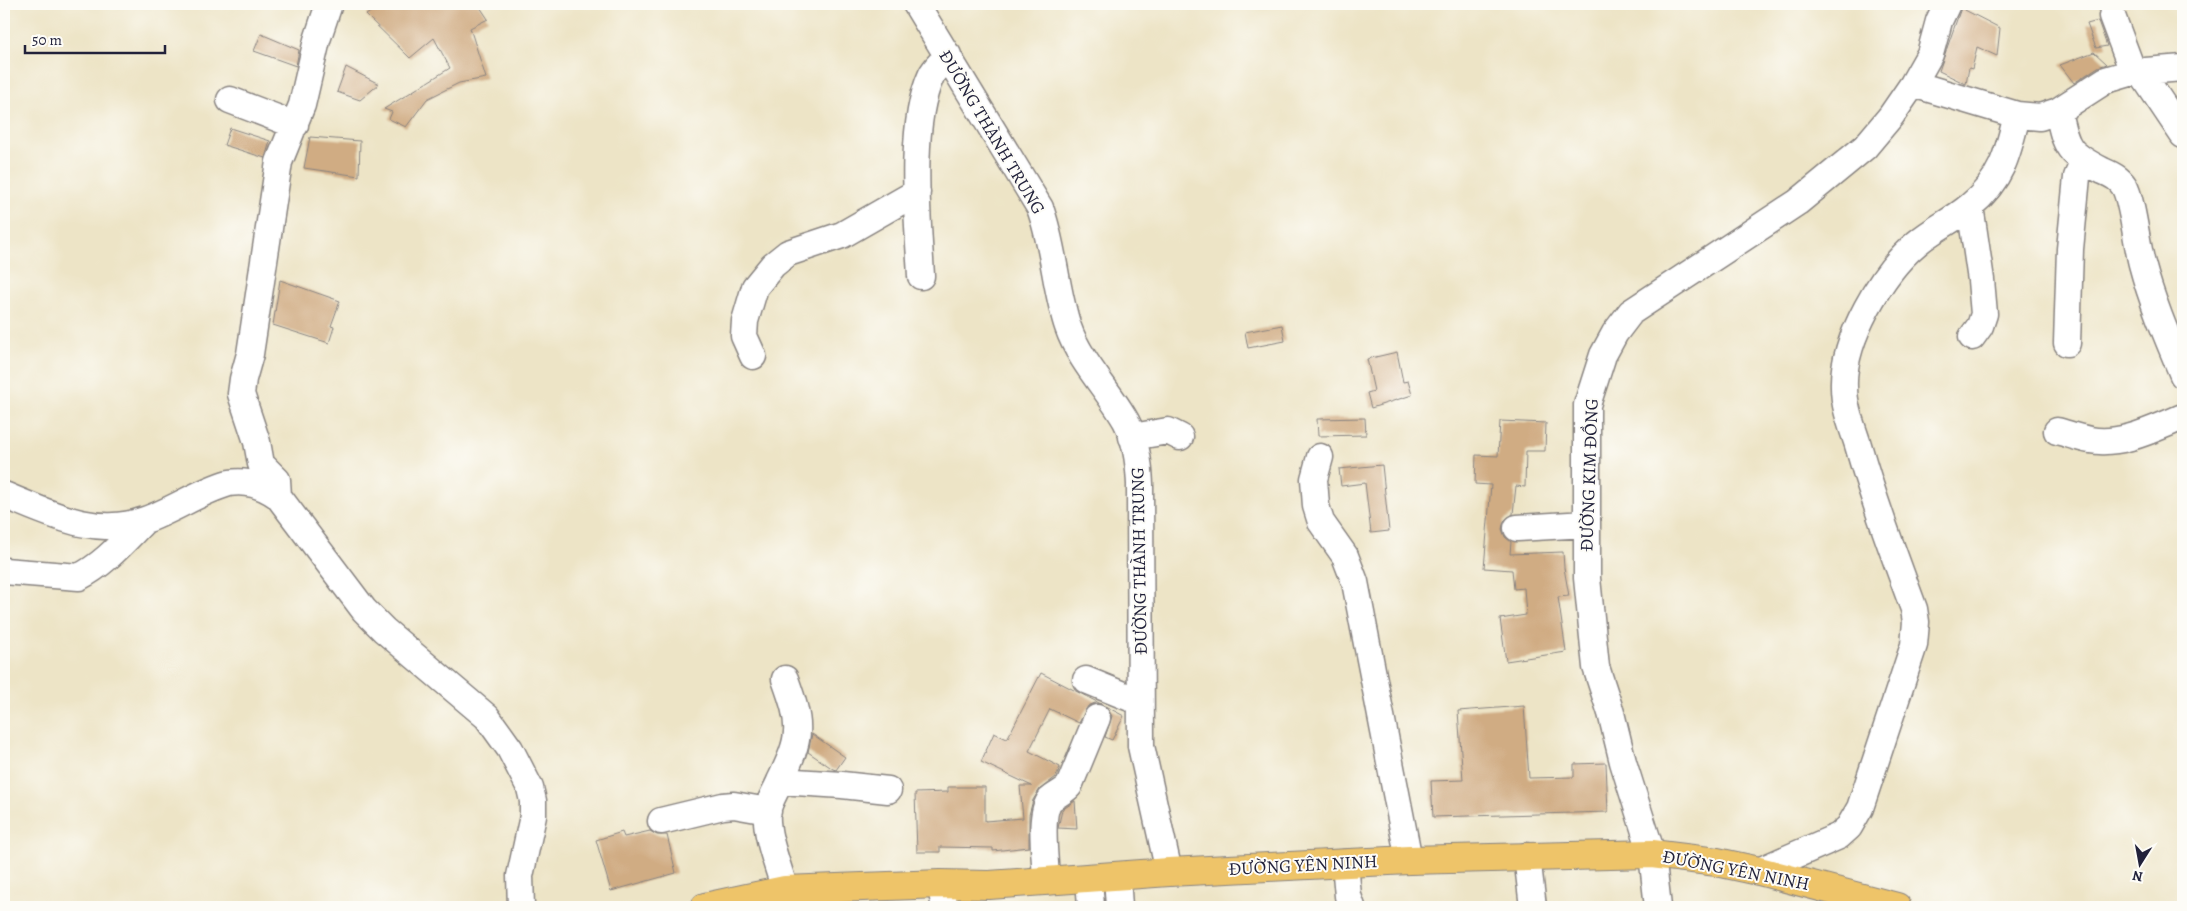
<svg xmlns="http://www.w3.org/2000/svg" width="2187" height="911" font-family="Alegreya,serif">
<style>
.building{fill:#d0ac83}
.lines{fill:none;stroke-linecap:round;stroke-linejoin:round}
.minor-casing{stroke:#888380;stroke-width:29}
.major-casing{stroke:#888380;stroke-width:30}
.minor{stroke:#fff;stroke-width:26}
.major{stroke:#eec469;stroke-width:28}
.labels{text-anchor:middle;stroke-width:4;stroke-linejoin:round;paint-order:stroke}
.street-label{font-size:18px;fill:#22223b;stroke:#fdfcf7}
</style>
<rect width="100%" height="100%" fill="#fdfcf7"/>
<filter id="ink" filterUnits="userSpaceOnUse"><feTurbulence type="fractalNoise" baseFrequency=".02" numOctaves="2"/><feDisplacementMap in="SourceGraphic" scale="10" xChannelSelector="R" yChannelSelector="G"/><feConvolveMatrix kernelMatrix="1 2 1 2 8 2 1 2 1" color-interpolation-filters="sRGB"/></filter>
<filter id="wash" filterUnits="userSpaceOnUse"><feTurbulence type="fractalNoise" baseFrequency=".0096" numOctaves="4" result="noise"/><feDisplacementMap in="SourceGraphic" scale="20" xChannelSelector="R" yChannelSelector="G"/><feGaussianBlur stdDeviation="1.12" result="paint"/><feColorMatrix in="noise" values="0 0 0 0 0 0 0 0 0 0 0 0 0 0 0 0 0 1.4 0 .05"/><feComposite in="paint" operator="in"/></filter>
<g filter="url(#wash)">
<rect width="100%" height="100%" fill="#ede4c6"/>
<g id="blocks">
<path class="building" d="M382,4H388L394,10L403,4H478L488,19L470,28L486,78L459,83L427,99L406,127L389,119L392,112L384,109L450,68L434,38L410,58L366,15Z
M1961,8L2000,28L1997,56L1977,47L1972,69L1969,68L1966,84L1939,71Z
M2098,21L2107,46L2096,48L2087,24Z
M261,34L299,50L296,66L254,51Z
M2094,52L2107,64L2098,67L2074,83L2060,65Z
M346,67L379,84L360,100L337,92Z
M230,128L270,141L265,158L224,145Z
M310,137L360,141L359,176L304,168Z
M280,280L340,301L331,326L334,327L329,343L273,325Z
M1282,325L1285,341L1248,348L1245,332Z
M1397,352L1403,382L1408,381L1412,395L1371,408L1367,393L1374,391L1367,359Z
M1365,418L1366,435L1318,436L1317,419Z
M1500,421L1546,423L1545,451H1526L1525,487L1516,486L1513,514L1504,521L1502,529L1505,537L1511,542L1510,554L1563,552L1564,568L1569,596L1558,597L1566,652L1506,661L1500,619L1526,615L1524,588L1514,589L1512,570L1484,568L1491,485L1475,484L1476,455L1498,456Z
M1382,465L1389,531L1371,533L1365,483L1341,486L1339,469Z
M1041,673L1101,704L1095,703L1088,706L1079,723L1050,709L1029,751L1060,767L1056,777L1040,789L1033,800L1029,815V847L993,851V848L940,847V852H917L915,793L948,792V787H985V821L1023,818L1020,786H1032L981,762L994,733L1007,739Z
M1105,706L1124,716L1112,740L1105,737L1112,716Z
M1524,706L1529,778L1574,777V764L1606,763L1608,812L1433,817L1431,781L1463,780L1458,711Z
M812,734L845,757L836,770L833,769L808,752Z
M1075,801L1077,829L1058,828L1062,810Z
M650,831L657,835H667L676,873L611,891L596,840L622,832L624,837Z"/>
</g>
</g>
<g filter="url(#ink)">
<use href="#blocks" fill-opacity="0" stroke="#888380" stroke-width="1"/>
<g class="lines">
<g class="minor-casing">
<path id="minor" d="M916,4L1040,208C1054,246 1055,288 1068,327C1080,362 1108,389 1126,421C1136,440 1139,462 1140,484L1141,746L1169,872
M2112,16L2133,72
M2140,71L2183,135
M1913,84L2017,115L2040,117L2058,111L2106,80L2133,72L2183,68
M230,100L295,125
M2058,111C2066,149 2068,153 2103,171C2112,175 2119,178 2124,186C2132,199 2137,246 2142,264C2152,302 2168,339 2183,375
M1970,206L1981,280L1984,314L1980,326L1972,337
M921,276C918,220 908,127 931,76C934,69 942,62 948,55
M2067,343L2070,249L2077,177L2084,161
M753,356L744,336L745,321L755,287L773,265L788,253L842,235L917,192
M2057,431C2068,434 2079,438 2090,440C2122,446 2155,428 2183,417
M1132,437L1168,431L1180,437
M1320,457L1314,479L1316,506L1321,522L1345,556L1355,582L1409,860
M4,495C49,513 95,538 145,520C174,510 200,491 229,483C248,480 263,485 278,496L364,610L384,630L487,717L510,749L530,788L533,801V816L520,876L521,907
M278,496L277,480L261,464L257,442L241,394L243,379L250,354L279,162L302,105L317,40L329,4
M1517,528L1586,524
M4,571L79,577C105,564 124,541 144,521
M785,679C802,726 802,736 780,781C776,791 769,801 767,812C765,835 779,868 785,890
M1086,680L1140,702
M780,781L842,785L888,790
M661,821L723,806L734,805L768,811
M1527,856L1533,907
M1345,863L1348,896L1352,907
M1759,871L1839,836L1849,827L1860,808L1914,645L1916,622L1914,609C1894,555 1874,501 1858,445C1852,426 1844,407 1844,387C1842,340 1882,272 1917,243C1933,229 1954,220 1970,206C2002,180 2008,153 2017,115
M1117,876L1119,907
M1089,878L1091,907
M1046,881C1046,861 1038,815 1050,800C1055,795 1064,792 1069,786L1097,718
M940,884L945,907
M1658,907L1652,854L1623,762L1611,713L1596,667L1587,578V405L1603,355L1615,333L1631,312L1798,202L1865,147L1891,116L1913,84L1930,54L1939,21L1947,4"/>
</g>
<g class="major-casing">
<path id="major" d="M705,907L785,890L940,884L989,885L1169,872L1409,860L1652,854L1717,862L1759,871L1897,907"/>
</g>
<use href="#minor" class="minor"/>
<use href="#major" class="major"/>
</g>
</g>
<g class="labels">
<g class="street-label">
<text transform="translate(992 132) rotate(59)" y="6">ĐƯỜNG THÀNH TRUNG</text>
<text transform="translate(1589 475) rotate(-88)" y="6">ĐƯỜNG KIM ĐỒNG</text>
<text transform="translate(1139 561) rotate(-91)" y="6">ĐƯỜNG THÀNH TRUNG</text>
<text transform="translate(1303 865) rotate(-3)" y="6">ĐƯỜNG YÊN NINH</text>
<text transform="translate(1736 870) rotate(11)" y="6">ĐƯỜNG YÊN NINH</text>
</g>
</g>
<rect width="2187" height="911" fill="none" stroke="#fdfcf7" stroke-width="20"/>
<g transform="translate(2140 864) rotate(191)" stroke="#fdfcf7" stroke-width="4" paint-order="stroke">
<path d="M0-4L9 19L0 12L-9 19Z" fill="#22223b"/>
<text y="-8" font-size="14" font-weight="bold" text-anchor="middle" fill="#22223b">N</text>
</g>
<path d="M25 45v8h140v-8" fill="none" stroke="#22223b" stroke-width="2.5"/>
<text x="32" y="45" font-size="15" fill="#22223b" stroke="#fdfcf7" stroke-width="4" paint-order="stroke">50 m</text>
</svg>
